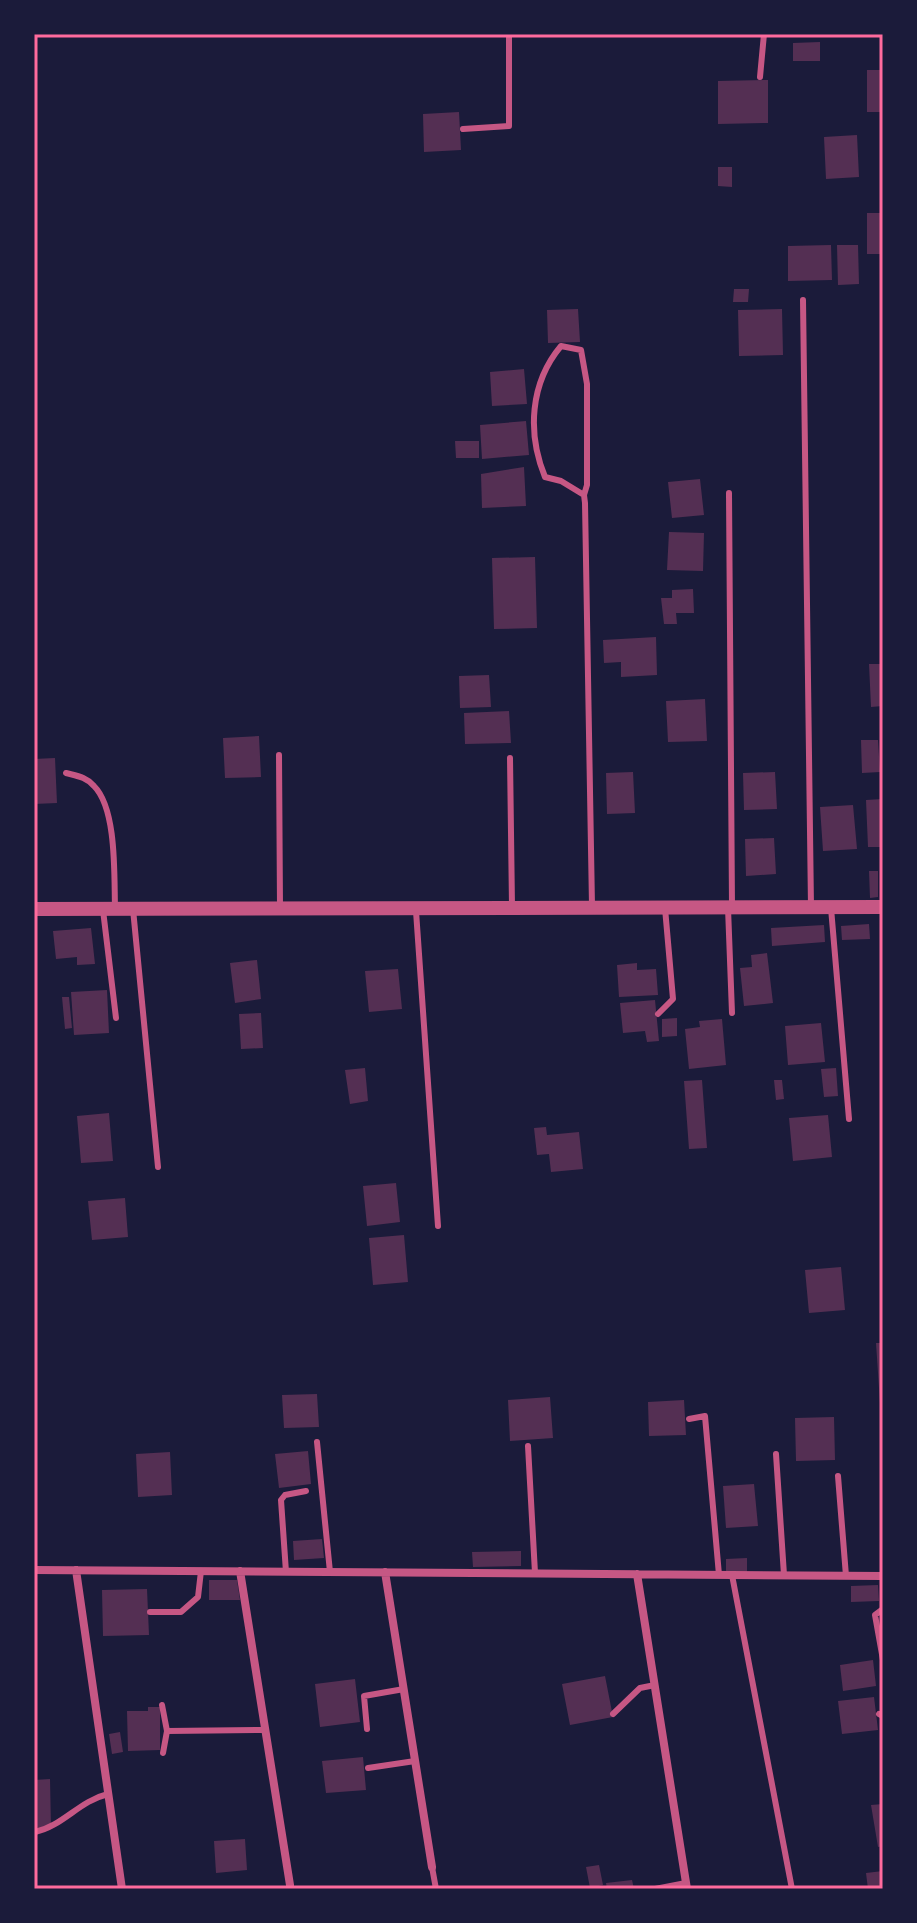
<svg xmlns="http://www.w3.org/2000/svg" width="917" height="1923" font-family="'Noto Sans',sans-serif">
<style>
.building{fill:#542f53}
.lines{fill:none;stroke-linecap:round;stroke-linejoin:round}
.service{stroke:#c65784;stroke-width:6}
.minor{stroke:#c65784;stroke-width:8}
.tertiary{stroke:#c65784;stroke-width:14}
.neatline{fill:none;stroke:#ff6b9d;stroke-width:3}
</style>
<rect width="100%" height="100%" fill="#1b1b3a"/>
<path class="building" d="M820,42V61H793V43Z
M867,70H883V112H867Z
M768,80V123L718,124V81Z
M459,112L461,150L424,152L423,114Z
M857,135L859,177L826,179L824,137Z
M718,167H732V187L718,186Z
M867,213H883V254H867Z
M831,245L832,280L788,281V246Z
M837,245H858L859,284L838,285Z
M734,289H749L748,302H733Z
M578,309L580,342L548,343L547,310Z
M782,309L783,355L739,356L738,310Z
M524,369L527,404L492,406L490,372Z
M526,421L529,455L482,459L480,425Z
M455,441H479V458H456Z
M524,467L526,506L482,508L481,474Z
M700,479L704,515L672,518L668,482Z
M669,532L704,533L703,571L667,570Z
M535,557L537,628L494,629L492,558Z
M693,589L694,613H676L677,624H664L661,598H672V590Z
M656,637L657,675L621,677V662L604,663L603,640Z
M869,664H883V706L871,707Z
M489,675L491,707L460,708L459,676Z
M705,699L707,741L668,742L666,701Z
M509,711L511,743L465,744L464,713Z
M259,736L261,777L225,778L223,738Z
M861,740H878L880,772L862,773Z
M55,758L57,803L34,804V759Z
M633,772L635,813L607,814L606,773Z
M775,772L777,809L744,810L743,773Z
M883,799V847H868L866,800Z
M853,805L857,849L823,851L820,807Z
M774,838L776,874L746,876L745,839Z
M869,871H878V897L870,898Z
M869,924L870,939L842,940L841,926Z
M824,925L825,942L772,946L771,928Z
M91,928L95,964L77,965V957L56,959L53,931Z
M767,953L773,1003L744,1006L740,968L752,967L751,955Z
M257,960L261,999L235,1003L230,963Z
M637,963V970L656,969L658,995L619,997L617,965Z
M398,969L402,1009L369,1012L365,971Z
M107,990L109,1033L74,1035L71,992Z
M62,997H69L72,1028L65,1029Z
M655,1000L659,1041L647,1042L645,1031L623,1033L620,1003Z
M261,1013L263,1048L241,1049L239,1014Z
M677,1018V1036L662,1037V1019Z
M722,1019L726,1065L689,1069L685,1029L700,1027L699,1021Z
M821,1023L825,1062L788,1065L785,1026Z
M365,1068L368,1101L350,1104L345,1070Z
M836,1068L838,1096L824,1097L821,1069Z
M702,1080L707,1148L689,1149L684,1081Z
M774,1080H782L784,1099L776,1100Z
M109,1113L113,1161L81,1163L77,1116Z
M828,1115L832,1157L793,1161L789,1118Z
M546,1127L547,1135L579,1132L583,1169L551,1172L549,1154L537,1155L534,1128Z
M396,1183L400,1222L367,1226L363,1186Z
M125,1198L128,1237L92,1240L88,1201Z
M404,1235L408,1282L373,1285L369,1238Z
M841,1267L845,1310L809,1313L805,1270Z
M876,1343H883V1418H881Z
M317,1394L319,1427L284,1428L282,1395Z
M550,1397L553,1438L510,1441L508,1400Z
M684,1400L686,1435L649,1436L648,1402Z
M834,1417L835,1460L796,1461L795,1418Z
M308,1451L311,1484L279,1488L275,1454Z
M170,1452L172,1495L138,1497L136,1454Z
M754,1484L758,1526L726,1528L723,1486Z
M322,1539L324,1558L294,1560L293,1541Z
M521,1551V1566L473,1567L472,1552Z
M747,1558V1573L726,1574V1559Z
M209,1580H237L240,1600H209Z
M878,1585L879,1601L851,1602V1586Z
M147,1589L149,1635L103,1636L102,1590Z
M873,1660L876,1686L843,1691L840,1665Z
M605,1676L613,1717L570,1725L562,1684Z
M355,1679L360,1722L320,1727L315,1684Z
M874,1697L878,1730L842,1734L838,1701Z
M148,1707H160V1750L128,1751L127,1711H148Z
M120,1732L123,1752L112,1754L109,1734Z
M363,1757L366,1790L326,1793L322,1761Z
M50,1779L51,1828H34V1780Z
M883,1804V1846L878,1847L871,1805Z
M245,1839L247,1870L216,1873L214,1841Z
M599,1865L603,1885L590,1888L586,1867Z
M883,1871V1889H868L866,1873Z
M632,1880L634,1889H607L606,1883Z"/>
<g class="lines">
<path class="service" d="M760,77L764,34
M463,129L509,126V34
M803,300L811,907
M729,493L732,906
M584,495L587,485V384L581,350L561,346C530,383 527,433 545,477L561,481L584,495L585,503L592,906
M279,755L280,907
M510,758L512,906
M66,773C77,776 86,777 94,786C117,809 114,876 115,907
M728,908L732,1013
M831,908L849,1119
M133,909L158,1167
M103,910L116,1018
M416,911L438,1226
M658,1014L673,999L665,908
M689,1419L705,1416L719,1575
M317,1442L330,1572
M528,1446L535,1573
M776,1454L784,1575
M838,1476L846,1576
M286,1572L281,1500L285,1495L306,1491
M732,1575L792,1889
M883,1609L875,1615L883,1660
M150,1612H181L198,1597L201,1571
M162,1705L167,1731L163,1753
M613,1714L640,1688L655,1685
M879,1714L883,1716
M367,1729L364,1696L404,1689
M167,1731L266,1730
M368,1768L415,1761
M35,1832C63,1826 79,1801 108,1794
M432,1867L436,1889
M655,1889L686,1883"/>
<path class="minor" d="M34,1570L883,1576
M76,1570L122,1889
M240,1571L290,1885
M385,1572L432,1867
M637,1574L687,1889"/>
<path class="tertiary" d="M34,909L883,907"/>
</g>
<rect width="917" height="1923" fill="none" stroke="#1b1b3a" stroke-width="72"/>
<rect x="36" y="36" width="845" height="1851" class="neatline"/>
</svg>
